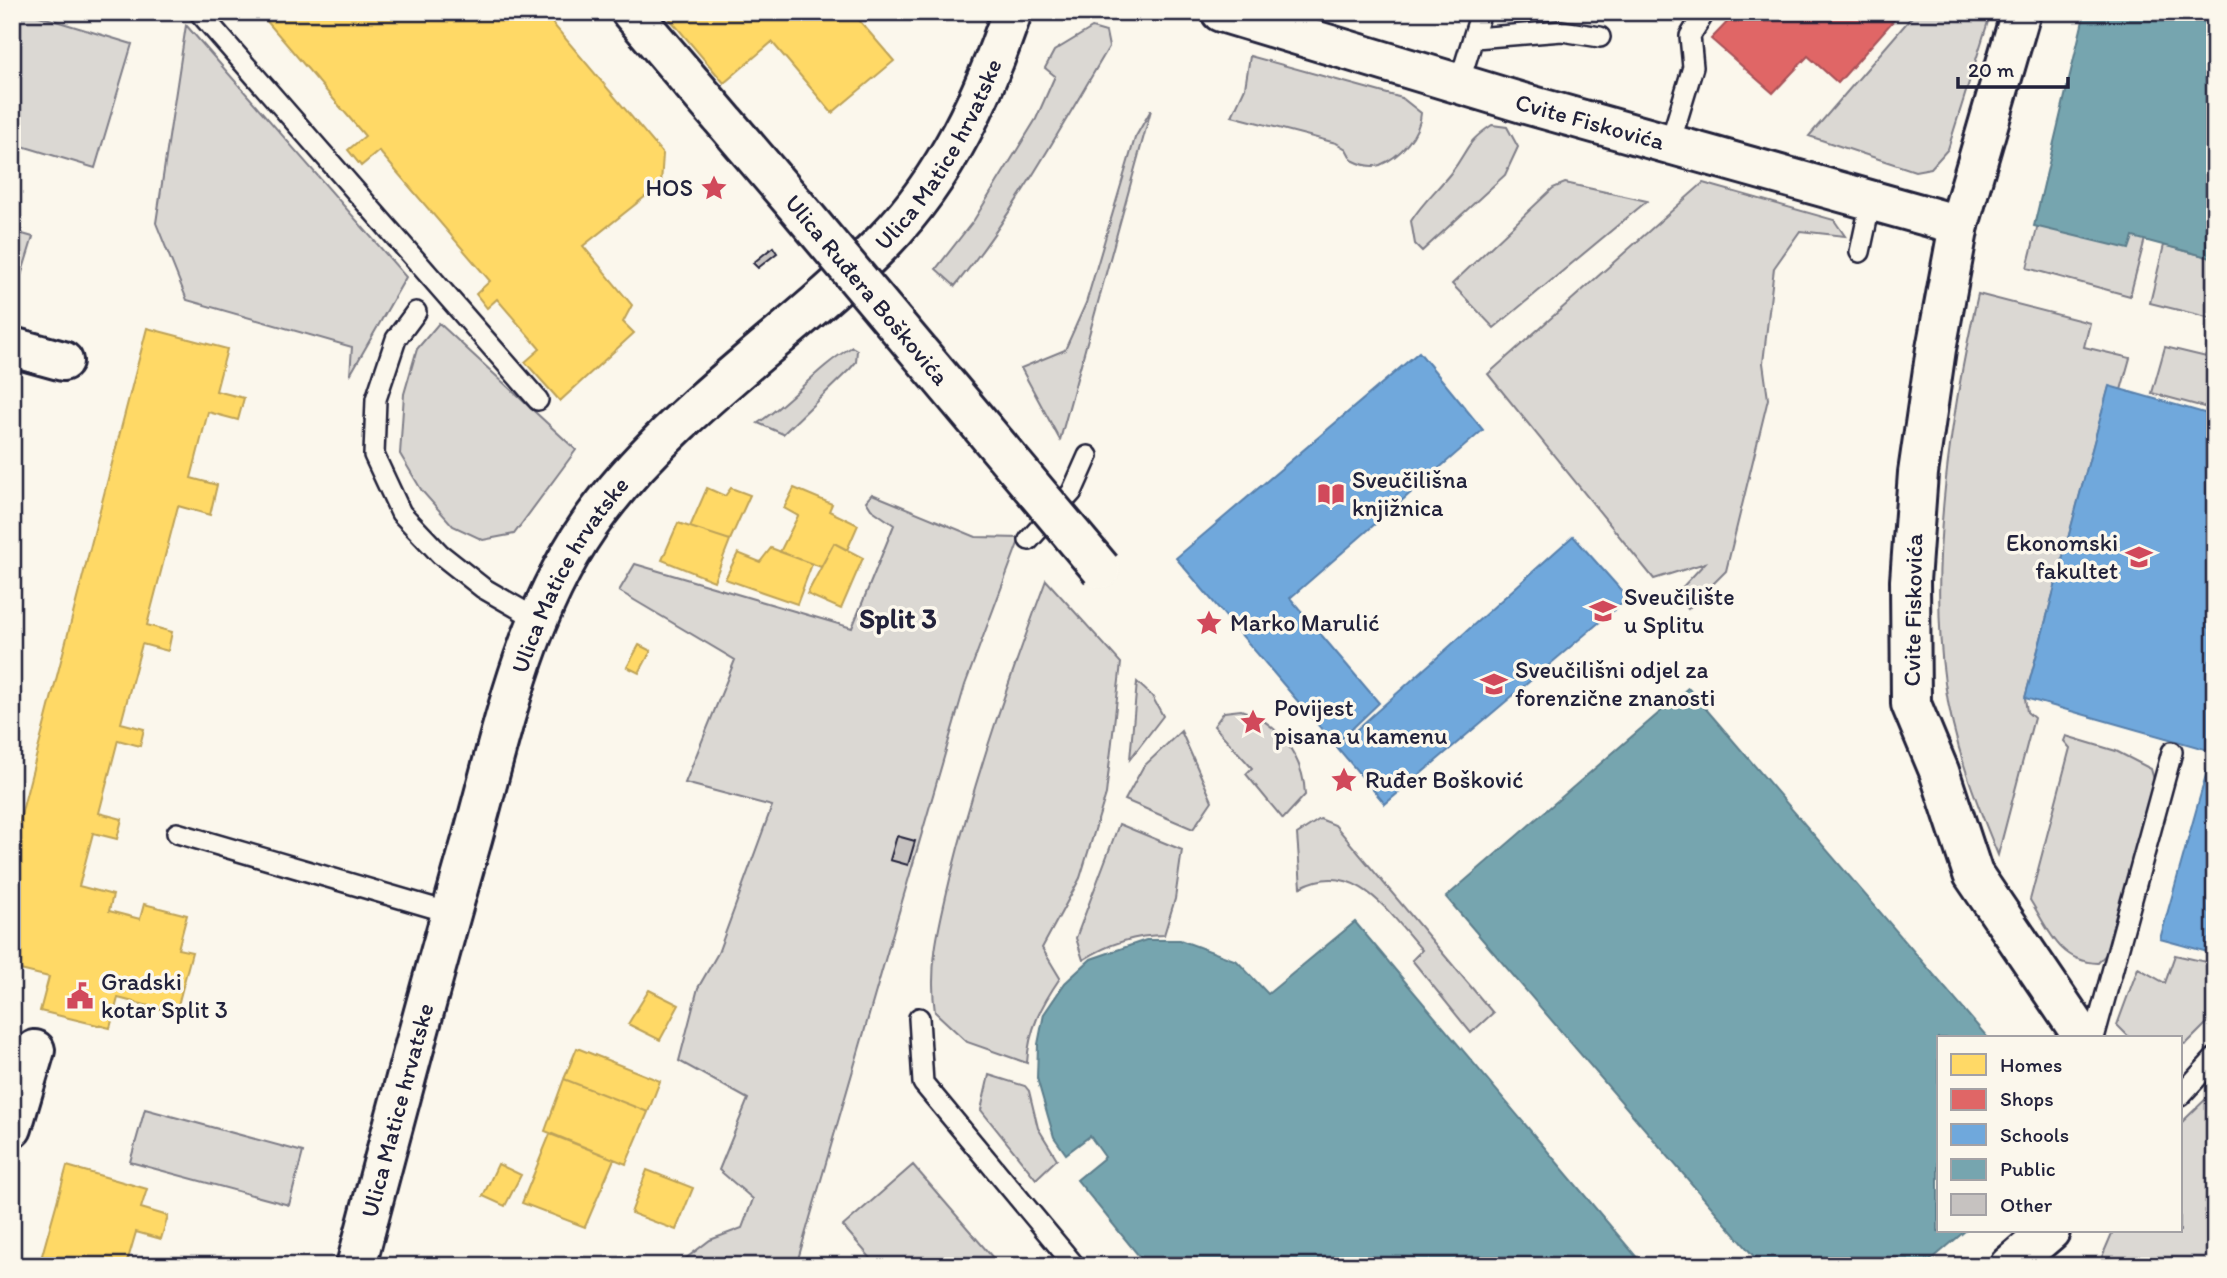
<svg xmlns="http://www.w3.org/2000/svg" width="2227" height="1278" font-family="Itim,sans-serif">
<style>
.green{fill:#dbd8d3;stroke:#7e7d87;stroke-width:2}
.homes{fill:#ffd966;stroke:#bda259;stroke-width:2}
.shops{fill:#e06666;stroke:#a75259;stroke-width:2}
.schools{fill:#6fa8dc;stroke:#5880ac;stroke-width:2}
.public{fill:#76a5af;stroke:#5d7e8c;stroke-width:2}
.building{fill:#c6c2c0;stroke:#22223b;stroke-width:2}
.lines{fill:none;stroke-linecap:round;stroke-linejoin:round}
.lane-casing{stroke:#22223b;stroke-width:24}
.street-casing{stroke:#22223b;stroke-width:44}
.secondary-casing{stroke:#22223b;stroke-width:44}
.lane{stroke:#fbf7ec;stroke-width:19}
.street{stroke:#fbf7ec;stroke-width:38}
.secondary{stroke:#fbf7ec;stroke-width:38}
.street-bridge-casing{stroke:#22223b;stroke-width:44;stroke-linecap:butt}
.street-bridge{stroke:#fbf7ec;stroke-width:38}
.labels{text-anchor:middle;stroke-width:7;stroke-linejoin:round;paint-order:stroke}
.street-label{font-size:24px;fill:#22223b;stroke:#fbf7ec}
.poi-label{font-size:24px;fill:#22223b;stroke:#fbf7ec;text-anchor:start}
.quarter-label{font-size:28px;font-weight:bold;fill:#22223b;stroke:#fbf7ec}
</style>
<rect width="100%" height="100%" fill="#fbf7ec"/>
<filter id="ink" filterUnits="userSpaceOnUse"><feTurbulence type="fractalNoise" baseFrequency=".0143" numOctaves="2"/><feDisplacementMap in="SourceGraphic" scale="14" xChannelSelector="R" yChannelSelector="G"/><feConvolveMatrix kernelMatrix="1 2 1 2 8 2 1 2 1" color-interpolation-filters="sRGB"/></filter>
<g filter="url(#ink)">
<path class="green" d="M12,12H26L132,44L95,168L12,143Z
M1916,12H1991L1948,149L1931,168L1915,171L1809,136Z
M186,25L406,277L350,375L352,347L187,300L156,223Z
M1092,28L1106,32L1109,47C1060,129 1015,212 955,286L936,269L974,220L1036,119L1055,76L1045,68L1054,51Z
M1250,56L1402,98L1421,113C1420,134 1400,157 1380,165C1371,168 1360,164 1352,160L1346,149L1336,143L1232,116L1245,88Z
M1151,110L1060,440L1021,368L1065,350L1086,303L1135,138Z
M1492,125L1507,127L1518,147L1505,175L1422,251L1415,244L1411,221C1422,203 1437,190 1450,174C1469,151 1463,144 1492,125Z
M2052,169L2157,193L2130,296L2027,268Z
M1565,183L1647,201L1494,328L1452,284L1553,188Z
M1703,183L1834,220L1845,236L1800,231L1774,268L1763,363L1768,399L1726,571L1688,609L1676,594L1705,563L1654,579L1488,374Z
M12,231L33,237L12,305Z
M2164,245L2215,259V319L2150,303Z
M1978,294L2090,323L2084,347L2130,358L2121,390L2109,387L2025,698L2027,712L2034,718L1998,855C1975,799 1953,743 1945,683C1928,563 1951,412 1978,294Z
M439,323L576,450L514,534L483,540L453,526L422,491L400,454L404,394L417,349Z
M852,347L857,350L856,362L850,369L783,434L758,423C792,401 817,367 852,347Z
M2165,347L2215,359V410L2152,393Z
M872,494L976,537L1020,538L965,685L796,1266H676L710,1240L742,1228L753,1199L719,1170L748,1099L679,1061L698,988L718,953L772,806L685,783L735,660L619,591L635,564L852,628L894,525L871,509L866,501Z
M1046,580L1121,663L1106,794L1080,878L1042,948L1060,978C1041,1006 1029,1029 1027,1063L967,1042L935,1012C928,964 940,922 951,875C976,774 1010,677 1046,580Z
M1137,682L1152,696L1163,716L1130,759Z
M1241,710C1277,721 1304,757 1305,795L1283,819L1246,774L1252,768L1214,726L1224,712Z
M1181,731L1212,801L1193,829L1125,800L1143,767Z
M2066,736L2116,751L2151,769L2155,783L2110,950L2098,963C2059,962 2049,930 2030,900L2070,748L2064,741Z
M1320,819L1335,825L1493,1013L1471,1033L1412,960L1422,950C1389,913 1356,858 1301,887L1297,834Z
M1119,824L1182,850L1175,899L1164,935C1134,935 1108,944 1083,960L1076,938Z
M2175,955L2215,964V1015L2187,1043L2180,1045V1038H2130L2117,1025L2138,968L2165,983Z
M989,1075L1025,1086L1029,1091L1038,1128L1057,1159L1036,1179L981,1110Z
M2215,1090V1266H2098L2113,1231H2180V1124Z
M145,1109L303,1152L289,1205L130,1162Z
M913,1165L1000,1266H873L875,1263L843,1226Z"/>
<path class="homes" d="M259,12H543L663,154L661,184L583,246L632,305L623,322L634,333L560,401L525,362L540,349L497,299L487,308L476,294L490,281L379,151L361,166L348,150L365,136Z
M664,12H852L894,61L832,113L772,42L724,83Z
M147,328L227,349L216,391L244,398L238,420L208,412L191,478L217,485L210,515L178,506L147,625L172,632L168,651L142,644L121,723L144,729L140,746L118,740L99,813L122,819L117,839L93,833L79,886L113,895L109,911L140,919L144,904L187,915L178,949L192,952L176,1013L118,998L110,1028L40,1011L49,977L12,968V850Z
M707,488L725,496L731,488L750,495L730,540L690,527Z
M794,488L832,504L829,511L858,525L847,550L834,543L821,567L780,552L798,516L784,508Z
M678,523L730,540L714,581L662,560Z
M834,543L863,558L841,609L807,594Z
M771,548L812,564L797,604L725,579L738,553L760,562Z
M639,645L651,651L639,673L627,667Z
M649,990L679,1005L660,1040L628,1024Z
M577,1048L660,1081L648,1112L564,1079Z
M564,1079L648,1112L626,1164L545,1131Z
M550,1134L614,1159L585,1227L522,1203Z
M498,1164L521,1175L505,1206L483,1196Z
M67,1166L147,1189L141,1208L168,1216L161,1239L136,1232L126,1266H39Z
M647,1170L693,1188L676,1230L631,1213Z"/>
<path class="shops" d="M1737,12H1901L1838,83L1808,56L1773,93L1711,39Z"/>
<path class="schools" d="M1419,352L1483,430L1290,598L1379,703L1335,745L1176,558Z
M2109,386L2215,416V752L2025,698Z
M1573,536L1628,598L1385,804L1337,747Z
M2208,768L2215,770V954L2160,939Z"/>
<path class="public" d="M2085,12H2215V259L2133,237L2129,249L2034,226Z
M1688,688L1988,1038H1938V1231H1965L1924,1266H1762L1446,897Z
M1355,922L1644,1266H1147L1077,1180L1105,1157L1090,1136L1066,1154L1054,1137L1037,1078L1038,1044L1044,1014L1065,983L1091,959L1146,940H1180L1237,961L1268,994Z"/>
<path class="building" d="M773,247L777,253L758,268L753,263Z
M897,836L915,841L908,865L890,860Z"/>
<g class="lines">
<g class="lane-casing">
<path id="lane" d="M199,12L538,400
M1475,38L1562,31L1600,37
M1459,83L1481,12
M1670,143L1693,67L1690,36L1705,12
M1860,252L1871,201
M416,312L396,339L376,399L374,455L401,513L440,554L483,588L537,619
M1029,540L1072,492L1088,456
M177,833L451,913
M919,1018L923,1083L1075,1266
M2094,1038L2172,752
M2180,1096L2215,1058"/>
</g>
<g class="street-casing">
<g id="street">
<path d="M631,12L794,203"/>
<path id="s1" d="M1221,12L1526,104L1959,225"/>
<path d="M2021,12L1959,225L1936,349L1918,473L1910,581L1911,704L1939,771L1973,874L2084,1038"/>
<path d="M12,347L63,361"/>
<path d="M12,1128L35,1050"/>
<path d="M2009,1266L2050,1231"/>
</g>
</g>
<g class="secondary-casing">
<g id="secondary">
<path id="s2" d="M356,1266C393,1125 431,983 471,843C503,729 526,607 599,511C679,405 793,334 885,240C946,177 984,95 1012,12"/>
</g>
</g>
<use href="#lane" class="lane"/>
<use href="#street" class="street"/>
<use href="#secondary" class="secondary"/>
<g class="street-bridge-casing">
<path id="street-bridge" d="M794,203L1101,569"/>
</g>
<use href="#street-bridge" class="street-bridge"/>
</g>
</g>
<defs>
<g id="sight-bare" transform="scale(2.1)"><path d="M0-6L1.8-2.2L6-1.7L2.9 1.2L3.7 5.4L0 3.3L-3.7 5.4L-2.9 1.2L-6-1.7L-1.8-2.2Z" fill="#d1495b" stroke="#fbf7ec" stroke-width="2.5" paint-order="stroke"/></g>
<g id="library-bare" transform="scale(2.1)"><path d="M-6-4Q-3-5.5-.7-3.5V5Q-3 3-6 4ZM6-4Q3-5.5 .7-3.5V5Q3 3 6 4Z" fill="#d1495b" stroke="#fbf7ec" stroke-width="2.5" paint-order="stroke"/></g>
<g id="university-bare" transform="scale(2.1)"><path d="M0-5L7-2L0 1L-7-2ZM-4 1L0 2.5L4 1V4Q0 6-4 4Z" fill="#d1495b" stroke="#fbf7ec" stroke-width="2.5" paint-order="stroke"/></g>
<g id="civic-bare" transform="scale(2.1)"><path d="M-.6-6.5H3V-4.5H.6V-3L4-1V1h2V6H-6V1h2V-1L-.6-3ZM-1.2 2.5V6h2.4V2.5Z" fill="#d1495b" stroke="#fbf7ec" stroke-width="2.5" paint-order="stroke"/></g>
</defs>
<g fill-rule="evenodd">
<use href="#sight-bare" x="714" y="188"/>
<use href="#library-bare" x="1331" y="494"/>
<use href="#university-bare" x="2139" y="557"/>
<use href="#university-bare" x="1603" y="611"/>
<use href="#sight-bare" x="1209" y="623"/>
<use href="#university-bare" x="1494" y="684"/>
<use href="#sight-bare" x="1253" y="722"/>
<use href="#sight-bare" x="1344" y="780"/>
<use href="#civic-bare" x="80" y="996"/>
</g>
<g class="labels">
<g class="street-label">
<text dy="8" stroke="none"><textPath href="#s1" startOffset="385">Cvite Fiskovića</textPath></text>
<text dy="8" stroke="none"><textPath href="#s2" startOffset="1293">Ulica Matice hrvatske</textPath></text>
<text transform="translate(867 290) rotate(50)" y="8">Ulica Ruđera Boškovića</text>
<text dy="8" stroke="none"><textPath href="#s2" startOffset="726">Ulica Matice hrvatske</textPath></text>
<text transform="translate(1913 610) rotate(-89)" y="8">Cvite Fiskovića</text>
<text dy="8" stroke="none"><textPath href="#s2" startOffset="161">Ulica Matice hrvatske</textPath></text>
</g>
<g class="poi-label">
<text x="693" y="196" text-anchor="end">HOS</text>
<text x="1352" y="488">Sveučilišna<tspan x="1352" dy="28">knjižnica</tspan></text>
<text x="2118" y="551" text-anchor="end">Ekonomski<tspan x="2118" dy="28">fakultet</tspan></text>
<text x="1624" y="605">Sveučilište<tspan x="1624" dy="28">u Splitu</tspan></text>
<text x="1230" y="631">Marko Marulić</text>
<text x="1515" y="678">Sveučilišni odjel za<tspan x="1515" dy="28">forenzične znanosti</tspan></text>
<text x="1274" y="716">Povijest<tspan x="1274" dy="28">pisana u kamenu</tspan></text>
<text x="1365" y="788">Ruđer Bošković</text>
<text x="101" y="990">Gradski<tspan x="101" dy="28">kotar Split 3</tspan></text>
</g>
<g class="quarter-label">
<text x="898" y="628">Split 3</text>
</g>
</g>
<rect width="2227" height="1278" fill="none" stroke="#fbf7ec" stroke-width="42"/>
<rect x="21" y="21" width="2185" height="1236" fill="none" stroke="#22223b" stroke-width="2.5" filter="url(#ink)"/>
<rect x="1937" y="1036" width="245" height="196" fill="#fbf7ec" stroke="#a4a2a5" stroke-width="2"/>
<rect x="1951" y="1054" width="35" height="21" fill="#ffd966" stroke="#a4a2a5" stroke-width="2"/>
<text x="2000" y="1072" font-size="21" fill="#22223b">Homes</text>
<rect x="1951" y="1089" width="35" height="21" fill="#e06666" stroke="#a4a2a5" stroke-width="2"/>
<text x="2000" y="1106" font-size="21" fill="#22223b">Shops</text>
<rect x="1951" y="1124" width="35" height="21" fill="#6fa8dc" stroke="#a4a2a5" stroke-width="2"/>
<text x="2000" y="1142" font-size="21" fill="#22223b">Schools</text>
<rect x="1951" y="1159" width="35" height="21" fill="#76a5af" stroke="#a4a2a5" stroke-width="2"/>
<text x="2000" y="1176" font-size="21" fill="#22223b">Public</text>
<rect x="1951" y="1194" width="35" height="21" fill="#c6c2c0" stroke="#a4a2a5" stroke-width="2"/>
<text x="2000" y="1212" font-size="21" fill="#22223b">Other</text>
<path d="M1958 77v10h110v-10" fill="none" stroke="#22223b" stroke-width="3.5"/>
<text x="1968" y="77" font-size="21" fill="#22223b" stroke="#fbf7ec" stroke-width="5" paint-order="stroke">20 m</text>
</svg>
